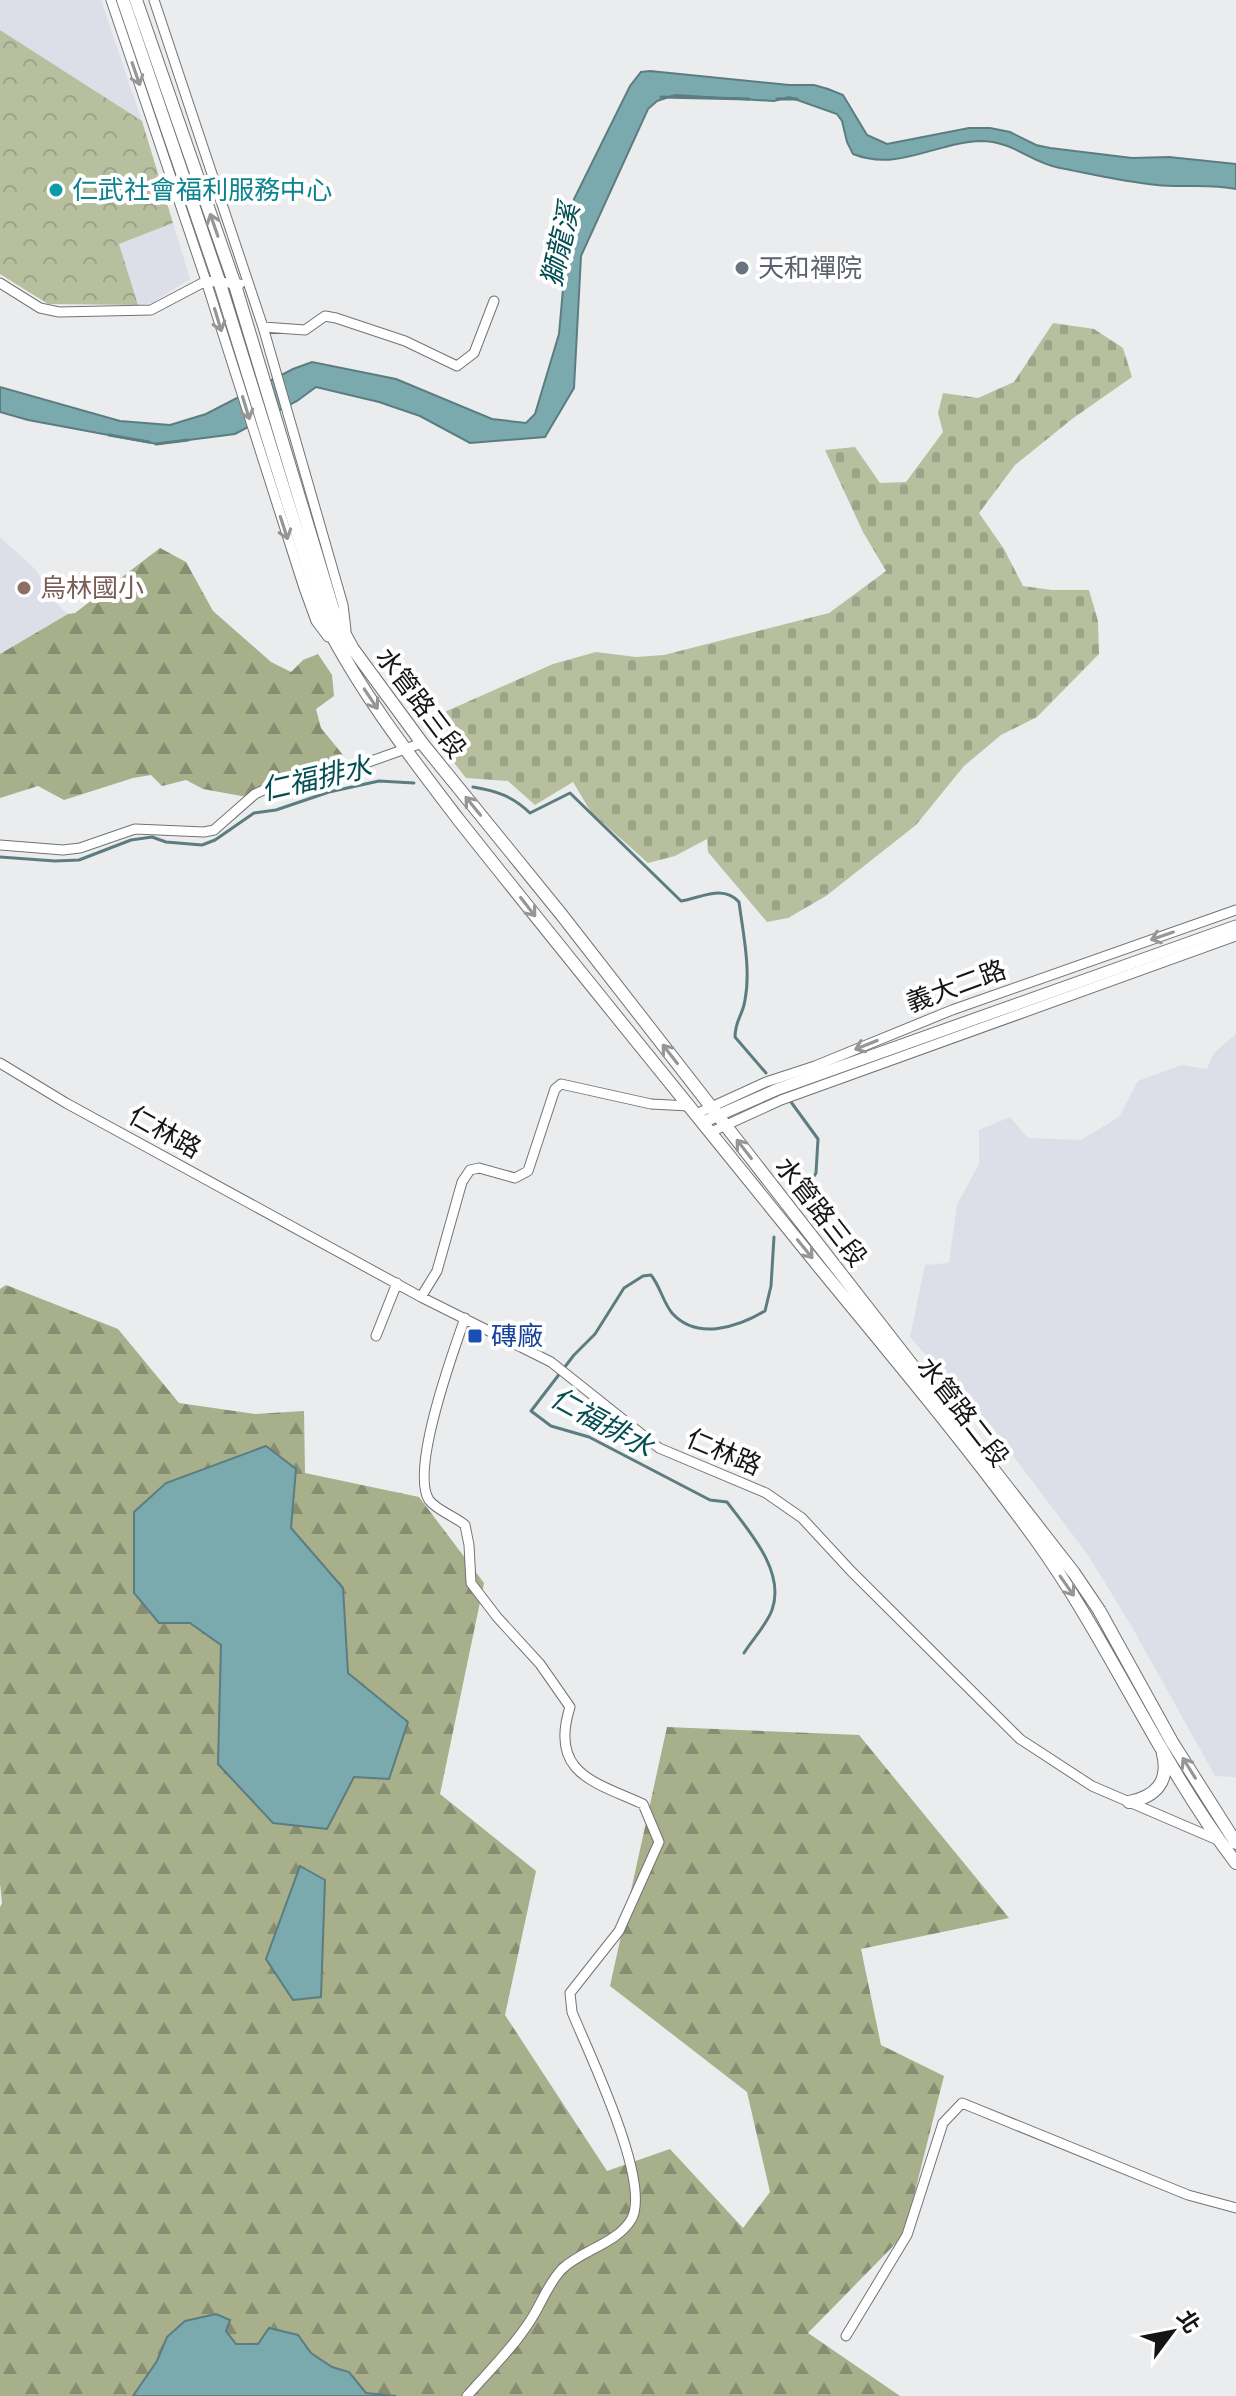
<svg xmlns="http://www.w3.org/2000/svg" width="1236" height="2396" font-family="'Roboto Serif','Noto Sans TC',serif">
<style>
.built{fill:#dcdee8}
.forest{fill:url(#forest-firs)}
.cemetery{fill:url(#cemetery-stones)}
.park{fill:url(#park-crowns)}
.water{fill:#7aaaae;stroke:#5c7d80;stroke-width:2}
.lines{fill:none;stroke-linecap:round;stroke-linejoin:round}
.stream{stroke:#5c7d80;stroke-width:3}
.minor-casing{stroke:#727374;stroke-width:11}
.tertiary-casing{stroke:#727374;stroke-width:13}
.secondary-casing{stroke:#727374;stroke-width:14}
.minor{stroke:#fff;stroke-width:9}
.tertiary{stroke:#fff;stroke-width:11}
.secondary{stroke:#fff;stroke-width:12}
.oneway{stroke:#969696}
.culture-dot{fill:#0f9aa8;stroke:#fff;stroke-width:3}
.worship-dot{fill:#6b7280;stroke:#fff;stroke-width:3}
.education-dot{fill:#8d6e63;stroke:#fff;stroke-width:3}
.transit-dot{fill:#1a4fb4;stroke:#fff;stroke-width:3}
.labels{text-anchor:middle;stroke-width:8;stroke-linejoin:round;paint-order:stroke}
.culture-label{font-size:26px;fill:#0d838f;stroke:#fff;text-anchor:start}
.worship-label{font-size:26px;fill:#5b616d;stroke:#fff;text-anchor:start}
.education-label{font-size:26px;fill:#785e54;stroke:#fff;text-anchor:start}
.street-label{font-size:26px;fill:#151516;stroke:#fff}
.transit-label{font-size:26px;fill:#164399;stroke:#fff;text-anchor:start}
.water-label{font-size:28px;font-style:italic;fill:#034e53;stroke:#fff}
</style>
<defs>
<pattern id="forest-firs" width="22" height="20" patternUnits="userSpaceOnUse" patternTransform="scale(2)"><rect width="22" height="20" fill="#a7af8b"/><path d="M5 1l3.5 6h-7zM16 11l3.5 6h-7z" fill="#878d71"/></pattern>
<pattern id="cemetery-stones" width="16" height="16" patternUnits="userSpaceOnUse" patternTransform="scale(2)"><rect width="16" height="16" fill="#b8bf9f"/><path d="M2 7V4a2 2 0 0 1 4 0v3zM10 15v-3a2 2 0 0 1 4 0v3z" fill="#9da388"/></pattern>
<pattern id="park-crowns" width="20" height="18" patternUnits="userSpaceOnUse" patternTransform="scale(2)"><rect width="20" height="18" fill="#b8bf9f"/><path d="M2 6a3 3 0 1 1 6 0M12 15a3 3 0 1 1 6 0" fill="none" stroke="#9da388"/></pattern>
</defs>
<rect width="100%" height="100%" fill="#ebecee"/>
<path class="built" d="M0,0H101L142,121L0,30Z
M173,223L190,279L152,303L138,305L119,244Z
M0,537L35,569L60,607L68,614L0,654Z
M1236,1034V1777L1215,1776L1132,1627L1088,1555L1005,1445L910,1337L925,1265L949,1263L957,1205L979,1164V1130L1010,1117L1028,1138L1081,1140L1119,1117L1138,1081L1182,1065L1207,1069L1214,1053Z"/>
<path class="forest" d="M160,548L186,562L213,611L271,662L291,672L303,660L318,654L332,675L334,696L316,709L321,728L343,755L331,770L302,779L269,780L247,797L203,789L186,780L162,786L151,775L133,778L64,800L38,786L0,798V654L68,614L75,613Z
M6,1285L118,1329L179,1403L255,1414L304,1411L305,1473L419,1497L484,1583L440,1794L536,1871L505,2015L607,2171L670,2149L743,2228L770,2192L747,2092L610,1986L667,1727L859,1735L1009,1918L861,1949L881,2045L944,2076L904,2235L808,2333L900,2396H0V1907L2,1903L0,1883V1289Z"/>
<path class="cemetery" d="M1053,323L1094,329L1123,348L1132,377L1072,419L1015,465L979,513L1004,549L1023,586L1052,590H1089L1098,621L1099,654L1037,717L1001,735L964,766L916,825L826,896L788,918L767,922L708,852L707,839L675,856L648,863L591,812L573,782L535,805L508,781L466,778L422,722L553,664L596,652L636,657L664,655L829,613L886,571L863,532L825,450L855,447L880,483L906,482L943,432L938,413L943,393L978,398L1014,382Z"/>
<path class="park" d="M0,30L142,121L173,223L119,244L138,305L48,304L0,274Z"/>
<path class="water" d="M650,71L789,85H814L828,89L843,95L867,135L887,144L969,128H990L1010,132L1036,145L1050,148L1132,158L1169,157L1236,164V189C1207,183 1184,188 1157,185C1124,182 1091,174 1060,168C1029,162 1014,141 980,141C937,142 898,172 853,154L847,142L842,121L837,114L789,97L774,101L675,95L657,101L648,109L581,256L574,388L545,437L470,443L420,416L379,402L316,387L297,401L235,434L157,444L28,420L0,412V387L120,421L170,425L206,414L293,369L312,362L396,379L492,419L526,423L535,414L559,334L568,233L574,199L630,86L641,72Z
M266,1446L296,1469L291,1528L343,1588L348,1673L408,1722L389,1779L354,1777L327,1829L273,1823L218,1764L221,1645L190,1623H159L134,1593V1512L166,1483Z
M300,1866L325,1880L321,1997L293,2000L266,1959Z
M216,2314L230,2320L226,2331L236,2344H258L269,2328L298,2335L311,2353L332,2367L349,2372L366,2393L396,2396H133L157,2361L167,2337L185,2321Z"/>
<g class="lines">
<path class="stream" d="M661,97L749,99
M777,99H797
M109,435L149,442
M156,444L188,440
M473,787C497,791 512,796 530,813L570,793L681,901C701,898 723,884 739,902C743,933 751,969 745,1000C743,1015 735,1020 735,1037L766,1073
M0,857L55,861L79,860L131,840L152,837L166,842L202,845L215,840L254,813L276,810L329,792L379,781L414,783
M791,1102L818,1139L816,1173L803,1194
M744,1653C753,1639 767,1624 772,1610C786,1571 748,1530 727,1502L710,1500L589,1437L551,1426L531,1411L574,1355L595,1334L624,1288L643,1276L651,1275C660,1286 663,1302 672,1313C697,1341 738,1327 765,1311L771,1286L774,1237"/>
<g class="minor-casing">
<path id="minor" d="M111,0L206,281L304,588L316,621L328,637
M154,0L263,327L343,605L346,630
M0,283L40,308L59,312L151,310L206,281L240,284
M263,327L305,330L325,316L336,318L405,341L457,366L474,353L494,301
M0,845L63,850L80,848L135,829L204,832L214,830L255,794L266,789L318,780L422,743
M0,1063L66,1103L421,1297L551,1362L659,1448L766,1493L802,1518L851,1571L1020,1739L1092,1786L1220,1841
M696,1114L766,1082L815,1066L952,1010L1236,910
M711,1132L781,1100L1236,936
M421,1297L437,1271L462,1182L470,1170L479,1168L515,1178L528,1171L555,1089L561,1084L651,1104L689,1106
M465,1318C453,1352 410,1470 429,1500C436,1510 456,1517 465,1525L469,1545L471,1583L497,1617L540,1664L570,1707C549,1773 594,1782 643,1804L659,1842L619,1931L570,1993L572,2012C588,2052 653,2184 631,2220C616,2244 582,2250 562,2269C547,2285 542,2303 530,2321C513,2348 488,2372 467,2396
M376,1336L397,1283
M846,2336L907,2235L943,2123L962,2103L1188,2195L1236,2208"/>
</g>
<g class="tertiary-casing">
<path id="tertiary" d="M703,1122L778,1089L1236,926"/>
</g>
<g class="secondary-casing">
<path id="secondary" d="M123,0L220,284L325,622C361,693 410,756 458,819C577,969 699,1118 820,1268C893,1357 968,1446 1036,1540C1110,1643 1159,1762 1236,1863
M136,0L235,285L335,616L353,649L422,743L561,914L1074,1573L1099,1610L1172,1742L1236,1843
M1129,1802C1155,1797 1170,1782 1163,1754"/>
</g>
<use href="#minor" class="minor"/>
<use href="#tertiary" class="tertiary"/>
<use href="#secondary" class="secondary"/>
</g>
<defs><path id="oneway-shaft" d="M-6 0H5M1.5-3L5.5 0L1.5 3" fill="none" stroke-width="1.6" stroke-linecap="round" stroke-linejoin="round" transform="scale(2)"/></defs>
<g class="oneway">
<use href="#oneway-shaft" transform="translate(136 74) rotate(71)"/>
<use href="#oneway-shaft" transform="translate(214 225) rotate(-109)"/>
<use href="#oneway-shaft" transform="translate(218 320) rotate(73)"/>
<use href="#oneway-shaft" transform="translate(246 408) rotate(73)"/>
<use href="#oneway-shaft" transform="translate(284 528) rotate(72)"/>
<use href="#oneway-shaft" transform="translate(371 699) rotate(56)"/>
<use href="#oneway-shaft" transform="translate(473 806) rotate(-129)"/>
<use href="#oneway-shaft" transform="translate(528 907) rotate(52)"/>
<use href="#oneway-shaft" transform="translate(1162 936) rotate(161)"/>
<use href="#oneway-shaft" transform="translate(866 1045) rotate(158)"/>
<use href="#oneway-shaft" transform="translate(670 1054) rotate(-128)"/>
<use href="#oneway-shaft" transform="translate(744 1149) rotate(-128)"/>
<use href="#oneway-shaft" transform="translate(805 1249) rotate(51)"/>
<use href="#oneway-shaft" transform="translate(1067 1586) rotate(55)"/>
<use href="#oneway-shaft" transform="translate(1189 1768) rotate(-122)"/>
</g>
<circle class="culture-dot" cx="56" cy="190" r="8"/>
<circle class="worship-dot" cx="742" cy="268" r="8"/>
<circle class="education-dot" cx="24" cy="588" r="8"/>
<rect class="transit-dot" x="467" y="1328" width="16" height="16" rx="4"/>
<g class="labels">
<g class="culture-label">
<text x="72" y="199">仁武社會福利服務中心</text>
</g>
<g class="worship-label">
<text x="758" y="277">天和禪院</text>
</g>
<g class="education-label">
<text x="40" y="597">烏林國小</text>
</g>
<g class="street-label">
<text transform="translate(421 703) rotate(53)" y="9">水管路三段</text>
<text transform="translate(956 986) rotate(-20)" y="9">義大二路</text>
<text transform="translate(165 1132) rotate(29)" y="9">仁林路</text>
<text transform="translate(821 1212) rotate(52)" y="9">水管路三段</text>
<text transform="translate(963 1412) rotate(52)" y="9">水管路二段</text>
<text transform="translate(724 1452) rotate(23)" y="9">仁林路</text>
</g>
<g class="transit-label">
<text x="491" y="1345">磚廠</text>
</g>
<g class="water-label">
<text transform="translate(560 245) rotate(-77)" y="10">獅龍溪</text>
<text transform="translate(316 778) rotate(-13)" y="10">仁福排水</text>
<text transform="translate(602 1422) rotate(29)" y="10">仁福排水</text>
</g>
</g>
<g transform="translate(1172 2332) rotate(58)" stroke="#ffffff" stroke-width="6" paint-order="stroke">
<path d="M0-6L14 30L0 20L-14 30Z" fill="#151516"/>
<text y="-12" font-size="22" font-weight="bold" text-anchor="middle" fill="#151516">北</text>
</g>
</svg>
